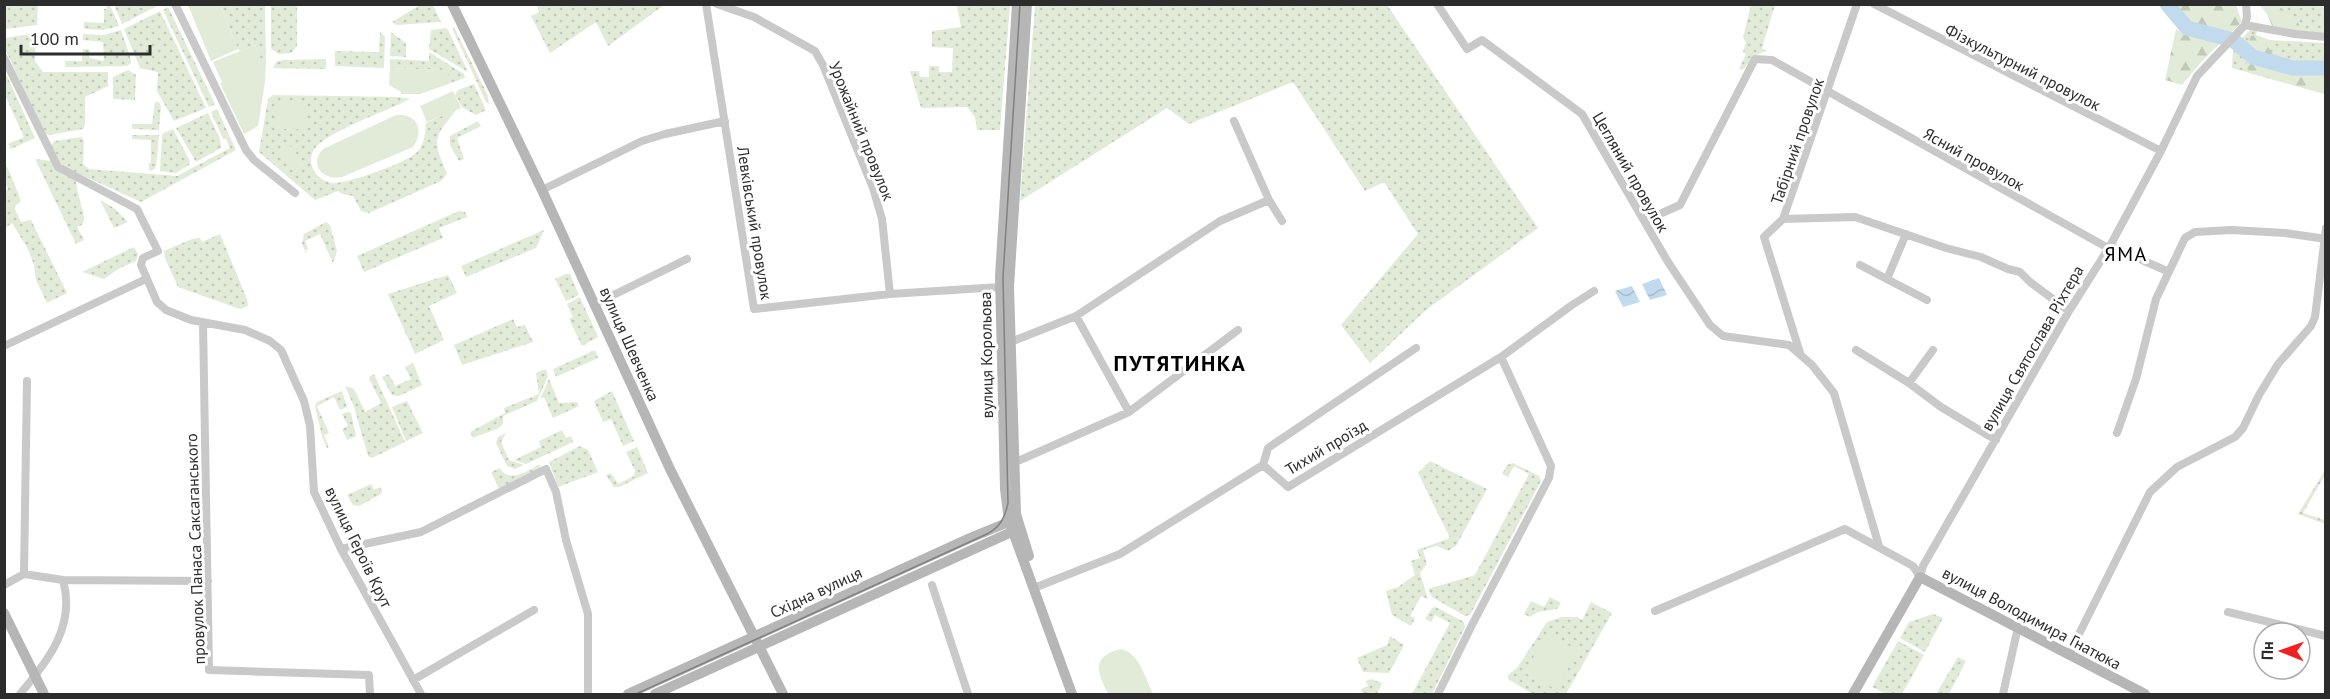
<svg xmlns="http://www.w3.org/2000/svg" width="2330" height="699" font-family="'PT Sans',sans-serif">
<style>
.green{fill:url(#green-dots)}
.forest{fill:url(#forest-firs)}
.pitch{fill:#e1ebd8}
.water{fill:url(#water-waves)}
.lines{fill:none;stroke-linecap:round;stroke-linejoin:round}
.river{stroke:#c2daed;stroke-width:15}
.street{stroke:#c9c9c9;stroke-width:8}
.secondary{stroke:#b6b6b6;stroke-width:10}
.tram{stroke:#818181;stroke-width:1.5}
.labels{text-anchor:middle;stroke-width:6;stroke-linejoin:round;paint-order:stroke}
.street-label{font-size:16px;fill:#2c2c2c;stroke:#fff}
.quarter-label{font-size:20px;letter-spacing:1.5px;fill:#000;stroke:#fff}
.district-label{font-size:22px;font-weight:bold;letter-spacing:1.5px;fill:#000;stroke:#fff}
</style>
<defs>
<pattern id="green-dots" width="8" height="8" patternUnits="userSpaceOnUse" patternTransform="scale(1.5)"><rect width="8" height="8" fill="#e1ebd8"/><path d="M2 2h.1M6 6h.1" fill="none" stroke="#c1caba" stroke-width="1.8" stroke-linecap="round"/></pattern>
<pattern id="forest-firs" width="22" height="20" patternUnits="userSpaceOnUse" patternTransform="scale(1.5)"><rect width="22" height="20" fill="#e1ebd8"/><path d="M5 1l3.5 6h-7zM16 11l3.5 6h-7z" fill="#c1caba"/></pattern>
<pattern id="water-waves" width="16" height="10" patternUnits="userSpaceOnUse" patternTransform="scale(1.5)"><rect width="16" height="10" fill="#c2daed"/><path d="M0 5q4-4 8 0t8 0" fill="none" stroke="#a7bbcb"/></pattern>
</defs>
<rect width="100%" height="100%" fill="#fff"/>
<path class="green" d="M5,4L38,5L37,25L5,29Z
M107,5H110L119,26L103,30L84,29V22L104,23V9H107Z
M157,5V6L122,24L114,5Z
M220,5H265L266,64L263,65L255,45L240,51L238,49Z
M271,5H297V46L291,53L279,54L271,49Z
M433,5L441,22L396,25L392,22L420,5Z
M537,5H664L608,46L596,22L550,53L531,16L539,12Z
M957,5H1010L1000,130H977L975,117L967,107L921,108L910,71H919L920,77H929V66H939V72H952L953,48L932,47V31L961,27Z
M1035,5H1387L1538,228L1426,310L1370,363L1341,325L1418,234L1384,182L1365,191L1293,82L1189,124L1167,108L1020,201Z
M1751,5H1775L1762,48L1767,51L1758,54L1742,70L1739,69L1746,54L1743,52L1746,42L1743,37Z
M2260,5H2325V35L2274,30L2267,14Z
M168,7L215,104L209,107L163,10Z
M160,11L206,108L174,121L157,91L158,72L140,68L124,29Z
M454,27L488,96L489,104L486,102L452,28Z
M446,28L448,30L468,72L429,49L431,30Z
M121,30L130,56L131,63L127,66L65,67V61H82L83,49L90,50L89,58L104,61L103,42L83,40V34L104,35Z
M2250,30L2257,31L2256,35L2270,40L2325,43V94L2232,68L2233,47Z
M380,32L385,37L384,68L335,66V51L379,52Z
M391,32L406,43V57L390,56Z
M35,33L36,34L35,61L43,72H108V86L85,97V125L83,129L49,135L44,133L5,49V38Z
M429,52L464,74L465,78L451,83L445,70L390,68V59L429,61Z
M326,59V69L273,68L276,62L283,60Z
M128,70L136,75L135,100L113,99V77Z
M7,76L35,138L11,149L8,144L24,137L5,95V77Z
M474,84L486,110L476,115L462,107L455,95L458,90Z
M273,95L398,97L410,99C385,112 339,127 319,144C302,158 314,182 334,183C350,183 405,163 416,153C425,145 425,134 426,123L457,109C433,139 432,138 447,174L441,181L369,213L361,211L353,196L342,194L338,191L315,200L259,152L268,99Z
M155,102H159L161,106L159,130L132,129V124H152Z
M217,109L236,150L141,202L62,166L51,145L55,141L81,137L84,140L83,164L89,169L177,176L230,148L226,139H223L211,112Z
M208,113L220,139L221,148L196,162L176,128Z
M478,121L481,126L457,138L464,159L459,161L450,145V136Z
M173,129L190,161L189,165L176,173L160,171L162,134Z
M132,135H159L156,167L152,171L149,170V163H151V140L132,139Z
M35,159L51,161L56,170L76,180C76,191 85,214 84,220C83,225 81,225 77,227L84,240L76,244Z
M5,165L8,168L20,198V202L14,207L21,222L31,220L67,293L47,303L36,280L34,265L28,249L12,223L5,228V191L8,189L5,182Z
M100,200L114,208L128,222L114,228Z
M459,211L465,212L467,217L439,228L443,238L364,272L357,256Z
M326,222L330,225L337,251L333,263L320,234L305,241L308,249L306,250L307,253H306L302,244L304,234Z
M544,230L536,248L466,277L461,266Z
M220,234L247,299L248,306L240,309L178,287L165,258L164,251L192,239L200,238L202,242Z
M134,247L138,254L136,261L120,268L104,279L82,272Z
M566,274H570L579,295L566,301L555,279Z
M448,275L457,293L429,306L444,340L415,354L388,294Z
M580,297L598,337L582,346L569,319L573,317L567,304Z
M513,319L517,327L525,325L533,342L462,365L454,345Z
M595,350L598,358L556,377L553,369Z
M413,363L422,385L399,396L392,395L382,377L389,374L395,386L411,379L405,367Z
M546,369L548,376L537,401L503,416V424C498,431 482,433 473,438L470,432L505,413L504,408L539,394L536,373Z
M374,374L405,442L372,458L368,456L354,407L345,386L354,389L365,412L381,403L369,378L370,376Z
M549,379L559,403L577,402L579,406L553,418L544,397L540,399Z
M342,391L347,407L340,410L334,397L317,406L329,433L324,435L329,447L327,448L322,436L315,406L317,402Z
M612,391L634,441L623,446L611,419L603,422L594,401Z
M407,401L423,433L406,441L392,407Z
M348,412L351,413L356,436L347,440L342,429L348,426L342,414Z
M562,430L566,438L571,436L573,442L526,464L514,460L541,447L539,441Z
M506,433L501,442L509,460L524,465L515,469L507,466L496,443L498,437Z
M580,446L588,450L598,472L558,487L549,462Z
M637,447L648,473L619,487H614L606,475L611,473L618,484L634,476L635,471L626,452Z
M1430,461L1487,489L1456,546L1448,551L1437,546L1423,550L1427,564L1420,573L1428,599L1421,596L1410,616L1415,618L1411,626L1392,615L1386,591L1398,587L1415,575L1411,561L1420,558L1417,550L1450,538L1418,473Z
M1513,463L1539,476L1541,481L1470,615L1465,616L1432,597L1428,589L1475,575L1529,474L1514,466L1508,477L1502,474L1507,465Z
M539,465L542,468L500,491L491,472L500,468C509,484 527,471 539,465Z
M2325,470V475L2303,513L2325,520V524L2298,514Z
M371,484L374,490L380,487L382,491L381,494L359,506L353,505L347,495Z
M1550,597L1561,603L1557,609L1538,612L1530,617L1524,614L1531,601L1544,607Z
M1591,602L1612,613L1566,694H1533L1508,679V675L1517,668L1547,622L1562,617H1577L1582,620Z
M1436,607L1464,622L1465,627L1432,694H1412L1450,623L1435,615L1431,622L1425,619L1432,608Z
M1933,614L1943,618L1925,652L1900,638L1909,622Z
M1390,636L1404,645L1389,673L1363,672L1357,658L1387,645Z
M1898,641L1924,655L1902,694H1886L1872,687Z
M1958,657L1966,661L1949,694H1936Z
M1371,679L1382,683L1377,694H1363L1361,689L1368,686L1366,681Z"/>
<path class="forest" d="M2170,5H2236L2242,22L2202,61L2182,85L2165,80L2176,29L2185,35L2193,28Z
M2260,5H2278L2299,24L2298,29L2292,32L2274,30L2267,14Z
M2256,35C2266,41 2268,48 2275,57C2286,71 2310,68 2325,66V94L2249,73C2244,62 2246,48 2251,36Z"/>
<path class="pitch" d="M188,5H220L238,49L211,61Z
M255,45L263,64H266L265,82L258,126L244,134L220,83L222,82L213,62Z
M390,68L446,70L451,83L420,94H401V92L389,85Z
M453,91L461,108L427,122L420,106Z
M277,103H305V129H277Z
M396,115C417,113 425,131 413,147L342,177C324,181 308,165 323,149Z
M292,146L302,164L291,170L282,151Z
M1546,633L1577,650L1557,690L1525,673Z
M1120,649C1139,651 1146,680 1153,694H1108C1098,673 1090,657 1120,649Z"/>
<path class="water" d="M1659,278L1667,295L1650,300L1642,284Z
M1632,286L1640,302L1623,307L1615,291Z"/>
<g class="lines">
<path class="river" d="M2167,4L2187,28L2233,40L2253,57L2293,68H2326"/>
<path class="street" d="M175,4L246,150L254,160L295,193
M706,4L754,309L890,294L1000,287
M717,4L754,17L815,51L823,65L873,188L882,219L890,294
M1437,4L1467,49L1482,40L1582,114L1668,262L1710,325L1723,336L1789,345L1812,365L1834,393L1879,546
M1874,4L2161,151
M2245,25L2295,34L2326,37
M4,58L58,167L137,209L158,251L143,258L141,265L157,302L166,310L191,320L245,330L270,341L281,350L304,401L310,426L314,492L341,549L421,694
M1234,121L1269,200L1282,221
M542,190L642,141L665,134L725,121
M1783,219L1855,217L1946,248L1981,257L2008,269L2020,272L2030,282L2069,311
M1644,221L1680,205L1755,59L1772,60L2108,248
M2110,246L2167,271
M1860,265L1927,300
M1887,279L1906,234
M595,304L687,259
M1076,316L1129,412
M203,323L209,670L369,675L370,694
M1008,343L1076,316L1220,221L1269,200
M4,346L146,279
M1856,350L1909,383L1941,407L1996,440
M1800,353L1764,237L1783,219L1857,4
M1909,383L1933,350
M2117,433L2136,379L2156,299L2185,238L2195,232L2232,230L2285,233L2326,239
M1011,464L1129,412L1238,330
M1263,465L1268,448L1416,348
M341,549L421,532L546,469L556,492L566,540L588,614V694
M1920,577L1923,566L2069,311L2110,246L2161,151L2197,76L2245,25L2247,17L2246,4
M63,580L208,581
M4,585L24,574
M932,585L968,694
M1039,586L1120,554L1263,465L1288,487L1501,357L1572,305L1594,291
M1655,611L1845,529L1913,566L1920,577
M2228,612L2326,636
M2069,654L2150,492L2177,467L2235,437L2243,428L2259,395L2278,364L2311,326L2315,317L2326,228
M413,680L534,610
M20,694C48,661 76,626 63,580L24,574L27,381
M1438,694L1473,623L1549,478L1551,466L1501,357
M2003,694L2018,627"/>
<path class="secondary" d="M452,4L542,190L670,469L783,694
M1017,4L1000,276L1005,489L1009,521L1072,694
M1027,4L1009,287L1016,514L1029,556
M4,613L44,694
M628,694L970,538L1016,519
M655,694L1018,529
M1853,694L1920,577L2145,694"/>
<path class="tram" d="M636,694L987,534C1000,527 1005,518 1008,503L1003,277L1020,4"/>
</g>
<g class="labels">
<g class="street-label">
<text transform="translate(2023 67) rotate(27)" y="6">Фізкультурний провулок</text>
<text transform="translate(862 131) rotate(68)" y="6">Урожайний провулок</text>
<text transform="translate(1797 141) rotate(-71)" y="6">Табірний провулок</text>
<text transform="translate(1974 159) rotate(29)" y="6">Ясний провулок</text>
<text transform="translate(1631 172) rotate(60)" y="6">Цегляний провулок</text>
<text transform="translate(755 223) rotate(81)" y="6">Левківський провулок</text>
<text transform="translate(630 344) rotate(66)" y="6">вулиця Шевченка</text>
<text transform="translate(2032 348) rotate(-60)" y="6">вулиця Святослава Ріхтера</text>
<text transform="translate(986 355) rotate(-91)" y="6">вулиця Корольова</text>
<text transform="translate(1326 447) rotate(-31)" y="6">Тихий проїзд</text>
<text transform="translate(359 547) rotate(64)" y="6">вулиця Героїв Крут</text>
<text transform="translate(195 549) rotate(-92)" y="6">провулок Панаса Саксаганського</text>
<text transform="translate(816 592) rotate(-25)" y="6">Східна вулиця</text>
<text transform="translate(2032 618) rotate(28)" y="6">вулиця Володимира Гнатюка</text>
</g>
<g class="quarter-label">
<text x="2126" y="261">ЯМА</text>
</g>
<g class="district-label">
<text x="1180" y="371">ПУТЯТИНКА</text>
</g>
</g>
<rect width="2330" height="699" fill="none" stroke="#2c2c2c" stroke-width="12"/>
<g transform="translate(2282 651) rotate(271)"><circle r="28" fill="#ffffff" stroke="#ababab" stroke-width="1.5"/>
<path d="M0-4.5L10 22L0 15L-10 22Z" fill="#f21f23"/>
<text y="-9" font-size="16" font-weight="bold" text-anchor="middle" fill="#2c2c2c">Пн</text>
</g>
<path d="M21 45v9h129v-9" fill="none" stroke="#2c2c2c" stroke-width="3"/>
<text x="30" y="45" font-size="18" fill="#2c2c2c" stroke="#ffffff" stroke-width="4.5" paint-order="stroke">100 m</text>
</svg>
